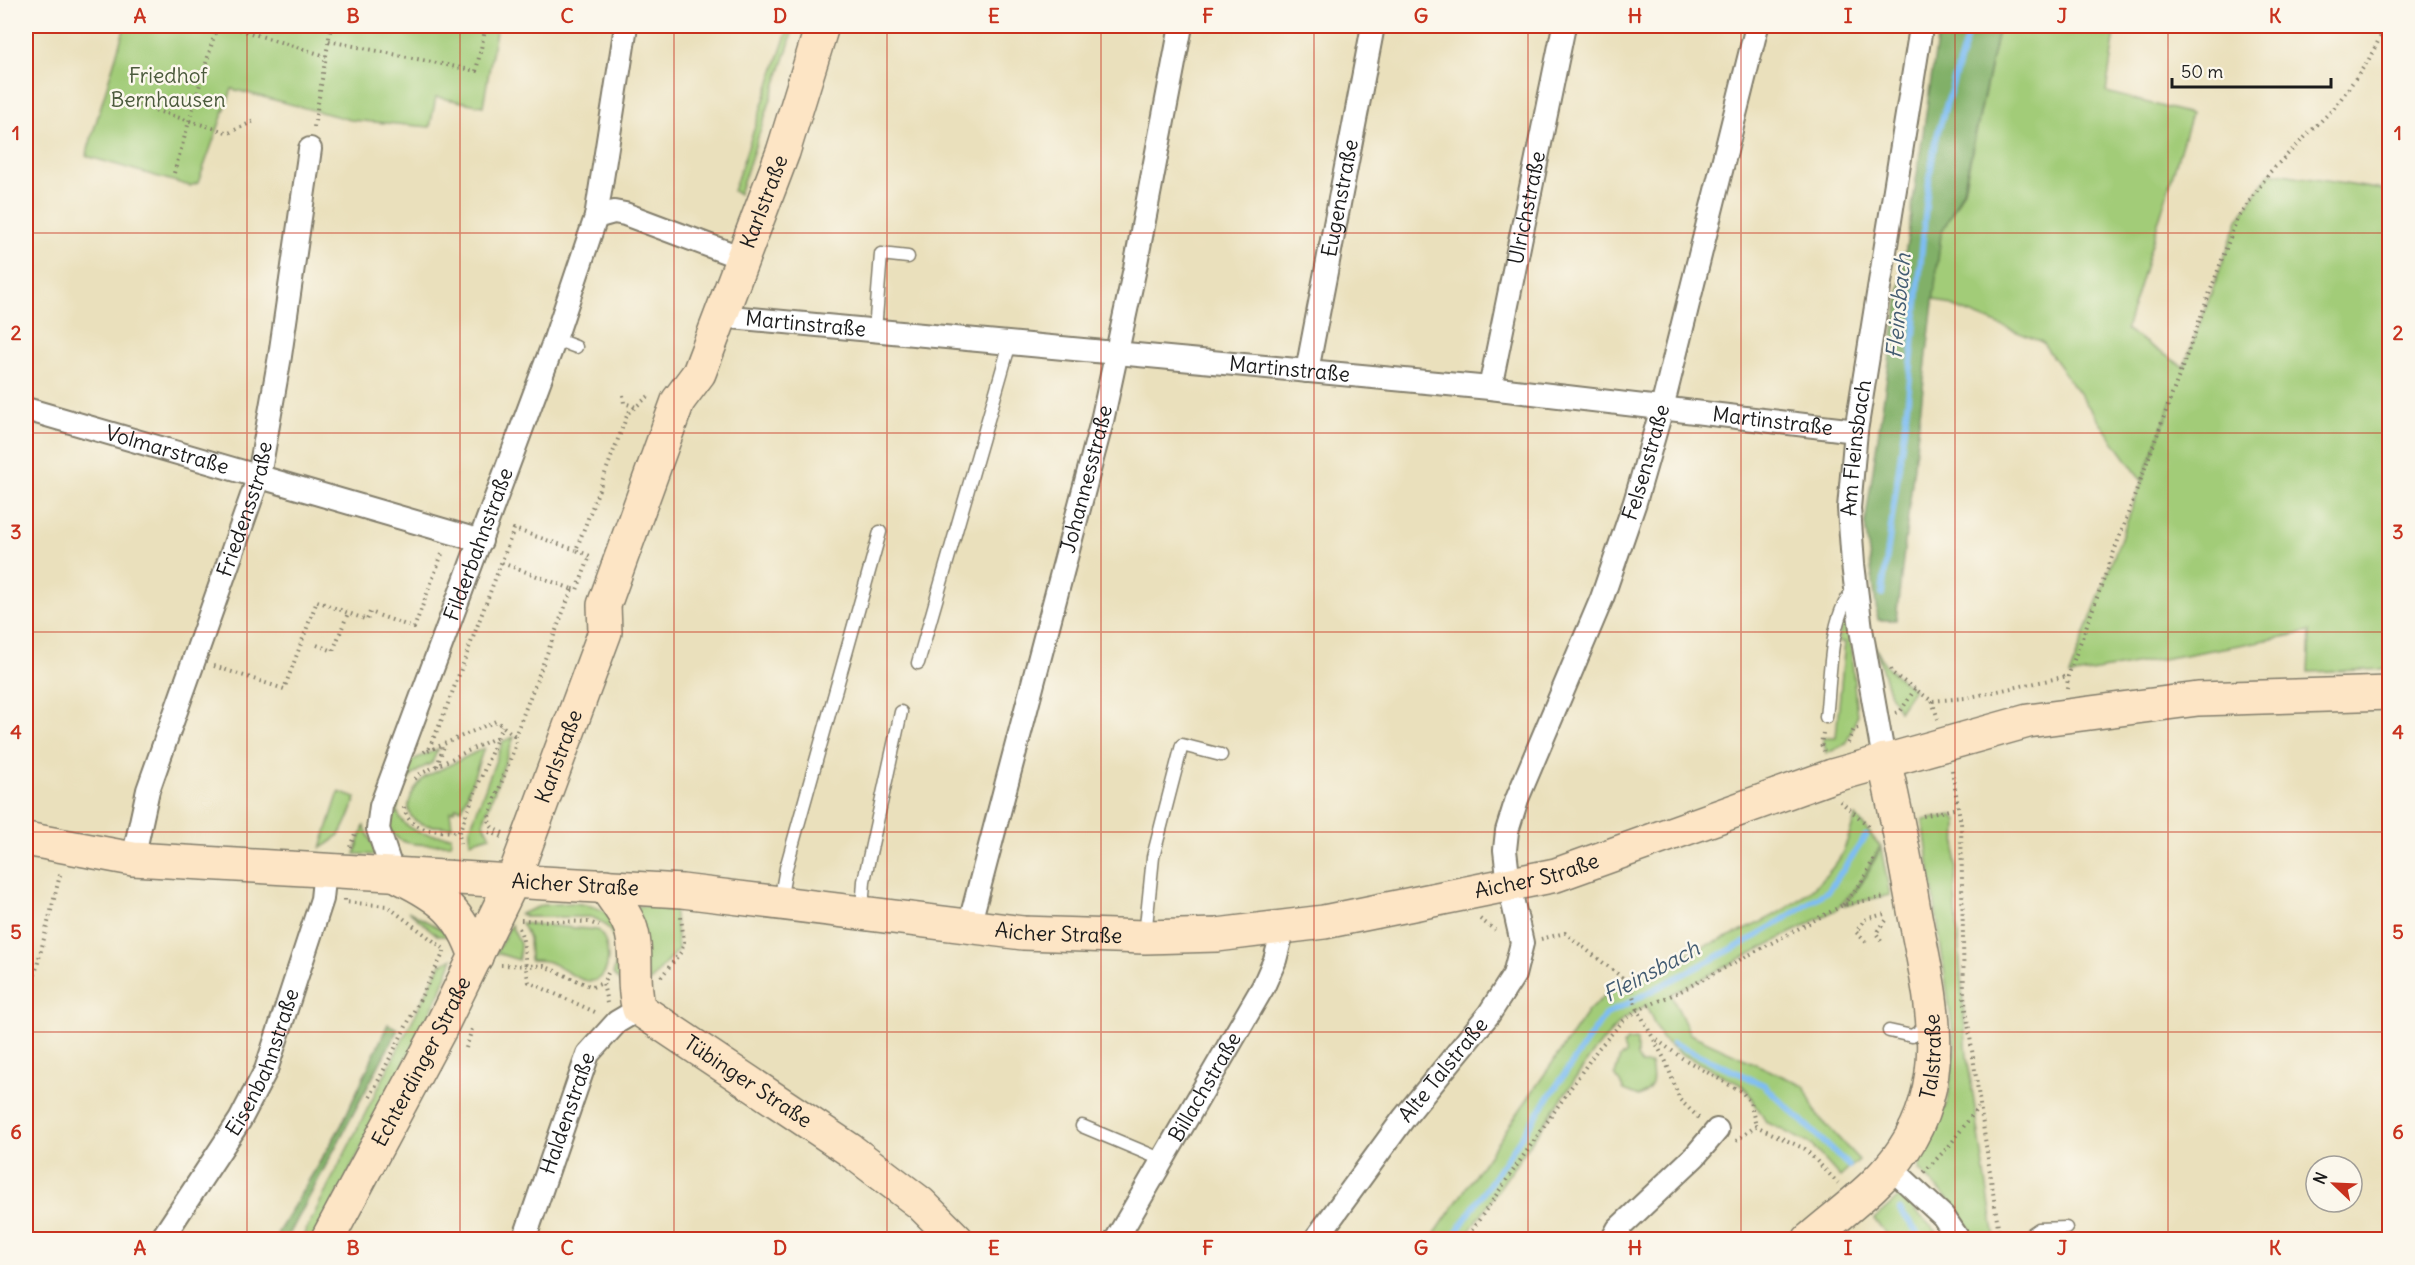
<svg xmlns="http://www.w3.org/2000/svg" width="2415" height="1265" font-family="Delius,sans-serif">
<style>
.green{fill:#a2cc78;stroke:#5f744a;stroke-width:1.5}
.forest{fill:#81b068;stroke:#4e6642;stroke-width:1.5}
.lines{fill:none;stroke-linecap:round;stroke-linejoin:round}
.stream{stroke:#7ebdf2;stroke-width:6}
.lane-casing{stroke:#837e6c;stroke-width:15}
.street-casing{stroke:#837e6c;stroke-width:26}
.secondary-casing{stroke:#837e6c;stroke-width:36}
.path{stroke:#837e6c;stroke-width:4;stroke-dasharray:1.5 4.5;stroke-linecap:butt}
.lane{stroke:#fff;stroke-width:12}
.street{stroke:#fff;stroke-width:22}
.secondary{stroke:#fde5c5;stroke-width:33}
.grid{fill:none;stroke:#c8321e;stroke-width:1.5;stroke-opacity:0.55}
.labels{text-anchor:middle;stroke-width:5;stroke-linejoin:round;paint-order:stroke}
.park-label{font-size:21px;fill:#4b5a3c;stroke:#fbf7ec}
.street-label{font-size:21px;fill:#1c1c1c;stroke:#fbf7ec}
.water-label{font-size:22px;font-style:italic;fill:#435c72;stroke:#fbf7ec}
.neatline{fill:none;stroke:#c8321e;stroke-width:2}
.grid-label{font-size:20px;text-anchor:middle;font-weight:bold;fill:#c8321e}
</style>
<rect width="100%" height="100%" fill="#fbf7ec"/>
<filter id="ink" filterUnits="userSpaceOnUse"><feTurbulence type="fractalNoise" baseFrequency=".0167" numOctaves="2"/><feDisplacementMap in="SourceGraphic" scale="12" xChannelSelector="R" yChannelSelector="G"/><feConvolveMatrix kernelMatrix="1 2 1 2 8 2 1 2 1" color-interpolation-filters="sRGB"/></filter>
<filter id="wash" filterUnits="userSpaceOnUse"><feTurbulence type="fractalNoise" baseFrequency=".008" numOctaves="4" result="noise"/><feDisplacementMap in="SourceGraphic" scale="24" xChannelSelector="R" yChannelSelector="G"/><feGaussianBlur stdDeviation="1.35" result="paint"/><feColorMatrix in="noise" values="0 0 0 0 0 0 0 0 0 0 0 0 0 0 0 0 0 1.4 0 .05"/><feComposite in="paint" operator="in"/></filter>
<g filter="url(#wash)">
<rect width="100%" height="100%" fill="#eae0bc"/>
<path class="green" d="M125,26H497L483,106L436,97L430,127L351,120L232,89L198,183L190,186L86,156Z
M789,26H794L788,48L739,194L733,191Z
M1999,26H2116L2106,92L2191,114L2126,330L2184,367L2238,220L2270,172L2389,191V669L2308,672L2310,632L2069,676L2173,399L2142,481L2042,342L1932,298L1941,234L1964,190Z
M1844,609L1848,613L1857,717L1846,744L1826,754L1823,737H1836L1845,642H1838Z
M1875,646C1884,667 1895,676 1914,689L1899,711L1889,692Z
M514,737L483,823L490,836L470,842V829L503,741Z
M484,748L462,809L456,807L454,811H450L452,827C443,826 431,827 423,824C397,816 412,788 425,777Z
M438,749L432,763C409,773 401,786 397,811C406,835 429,835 451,836V844C428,844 389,851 388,819L408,762Z
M339,792L356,798C348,821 344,837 321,848Z
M1953,815L1957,821L1955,895L1967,1056L1995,1239H1977L1951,1202L1919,1170L1923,1148L1948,1101L1955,1047L1923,820Z
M1856,816L1880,846L1861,882L1836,910L1671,994L1690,1034L1804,1086L1817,1115L1859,1160L1840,1177L1810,1144L1766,1122L1745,1087L1678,1052L1661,1038L1646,1005L1622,1020L1596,1049L1464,1239H1431L1588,1011C1597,1003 1606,993 1616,987C1687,942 1784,934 1837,862C1846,850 1850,830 1856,816Z
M364,826L378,855L355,854Z
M1881,848L1890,895L1844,905L1862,883Z
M573,903C630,908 618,938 622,984L613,974C621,950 616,926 591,917H527L520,914L543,905Z
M632,906H674L678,949L649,983Z
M408,911L453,936H438Z
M521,923L598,930C610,939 614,979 592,981C578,982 562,967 549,962C543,960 536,960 530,960L529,938Z
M511,925L520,944L519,960L496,953Z
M453,958L440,993L315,1239L301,1240L441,964Z
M1637,1040V1057L1641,1064H1651C1654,1080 1655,1088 1639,1096L1624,1090L1615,1075L1620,1057L1626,1054L1623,1046L1627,1041Z
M1900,1196L1937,1232L1941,1239H1891L1874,1219Z"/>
<path class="forest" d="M1939,26H1999L1963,190L1941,234L1896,620H1878L1865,524Z
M388,1024L398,1029L287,1239H274L341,1126Z"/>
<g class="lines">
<path class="stream" d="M1882,594L1908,399L1927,195L1935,142L1966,40L1967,26
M1673,1043L1764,1085L1849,1166
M1900,1210L1923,1240
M1451,1240L1605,1015L1757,936L1829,890L1866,836"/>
</g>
</g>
<g filter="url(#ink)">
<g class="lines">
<g class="lane-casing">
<path id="lane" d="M875,331L881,254L908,257
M555,339L576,347
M918,663L1010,343
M1826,717C1831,679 1828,615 1856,587
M780,901L786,868L880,532
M862,911L864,881L901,712
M1145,936L1153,857L1182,745L1221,755
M1889,1031L1912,1036L1929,1025
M1082,1126L1163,1160
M2023,1240L2039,1229L2066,1228"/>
</g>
<g class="street-casing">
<g id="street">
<path d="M596,217L614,212L625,214L742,258"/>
<path id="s1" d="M720,316L1490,388L1856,431"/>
<path id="s2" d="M1307,371L1373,26"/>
<path id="s3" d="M1490,388L1564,26"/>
<path id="s4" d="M26,409L481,541"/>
<path id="s5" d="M1884,760L1861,629L1853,564L1849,508L1856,431L1920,34L1919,26"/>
<path id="s6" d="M133,859L148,790L259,476L280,356L310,149"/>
<path id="s7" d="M393,874L378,829L381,806L555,339L596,217L626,26"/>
<path id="s8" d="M969,926L1102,421L1135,268L1181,26"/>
<path d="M1890,1167L1943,1216L1959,1240"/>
<path id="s9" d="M161,1240L240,1120L266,1070L322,899L325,869"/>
<path id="s10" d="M524,1240L588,1054L617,1022L639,1009"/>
<path id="s11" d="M1116,1240L1263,987L1275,960L1283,929"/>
<path id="s12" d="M1315,1240L1404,1118L1489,1014L1514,975L1522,943L1509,885L1505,850L1507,831L1517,799L1602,598L1635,502L1662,408L1757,26"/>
<path d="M1612,1240L1618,1229L1695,1156L1717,1130"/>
</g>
</g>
<g class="secondary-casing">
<g id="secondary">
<path id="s13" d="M26,839L133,859L682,891L1023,933L1145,937L1217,935L1324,922L1556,875L1832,776L2028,721L2198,699L2390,693"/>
<path d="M400,877C441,897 461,912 476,957"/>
<path id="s14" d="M605,886C613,898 624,911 630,926C639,950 631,982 639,1009L850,1150L920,1203L957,1240"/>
<path id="s15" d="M327,1240L440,1029L513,880L605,632L604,605L678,401L699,373L783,152L822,26"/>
<path id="s16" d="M1809,1240C1841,1212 1881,1185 1904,1149C1953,1075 1930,996 1915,916C1906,864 1896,812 1884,760"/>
</g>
</g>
<path class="path" d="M228,26L326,56
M329,41L476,71L486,26
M115,98L229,133L256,120
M314,127L331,26
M174,173L217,26
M623,395L624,403L636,407
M502,563L572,589
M572,589L577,590L590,556L576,550L628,413L650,395
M317,645L333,651L348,613
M214,666L284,689L317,601L367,620L370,612L414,628L442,554
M1891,669L1892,673L1932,701L1965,698L2068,676
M2067,689L2068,676L2237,219L2270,172L2335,107L2368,61L2386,26
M1932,701L1938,719
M1896,713L1900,712L1915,689
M1823,733L1821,744L1824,751
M1848,743L1854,729L1858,728
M428,751L496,721L515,736
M424,752L429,748L441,722L514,529L576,550
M437,766L444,746
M1952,770L1961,824L1964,996L2000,1240
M415,779L420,774L497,737
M1840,801L1870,827
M404,807C408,833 439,831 459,832
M1923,816L1958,808
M489,832L502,837
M503,833C492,829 487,825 490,813L516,744L515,736L572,589
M460,844L459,832L502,726
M350,847L356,831
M345,899V902L387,906L443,948
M1843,905L1861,883L1876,855
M1480,919L1495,930
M521,920L589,922L599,926
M519,928C527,946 523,963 529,982L597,1013
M1541,939L1565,933L1628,982L1638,1010L1666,1062L1680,1100L1701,1120
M1881,941L1876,933L1888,918
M1866,942L1856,932L1865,919L1888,913
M501,965L544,966L592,987L603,983
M661,977L681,952L684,942L681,917
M607,1003L603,983L608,973
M26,1010L61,871
M1657,1040L1682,1058L1742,1092L1750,1102L1756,1126
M466,1048L472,1029
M370,1097L445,950
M1736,1141L1756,1126L1805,1149L1838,1183
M1924,1172L1950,1145L1978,1107
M1465,1240L1597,1050L1623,1021L1638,1010L1679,992L1843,905L1885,897
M1774,1240L1783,1232"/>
<use href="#lane" class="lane"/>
<use href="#street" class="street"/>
<use href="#secondary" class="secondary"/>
</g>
</g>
<path class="grid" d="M247,26V1240M460,26V1240M674,26V1240M887,26V1240M1101,26V1240M1314,26V1240M1528,26V1240M1741,26V1240M1955,26V1240M2168,26V1240M26,233H2390M26,433H2390M26,632H2390M26,832H2390M26,1032H2390"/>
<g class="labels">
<g class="park-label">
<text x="168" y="83">Friedhof<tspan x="168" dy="24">Bernhausen</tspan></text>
</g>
<g class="street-label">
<text dy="7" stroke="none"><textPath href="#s2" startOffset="176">Eugenstraße</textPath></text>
<text dy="7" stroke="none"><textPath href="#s15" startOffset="1132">Karlstraße</textPath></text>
<text dy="7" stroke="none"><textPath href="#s3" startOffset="184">Ulrichstraße</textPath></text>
<text dy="7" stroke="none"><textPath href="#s1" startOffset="86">Martinstraße</textPath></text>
<text dy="7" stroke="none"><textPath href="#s1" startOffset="572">Martinstraße</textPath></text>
<text dy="7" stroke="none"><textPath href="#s1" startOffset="1058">Martinstraße</textPath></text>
<text dy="7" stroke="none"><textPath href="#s5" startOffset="315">Am Fleinsbach</textPath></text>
<text dy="7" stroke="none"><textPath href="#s4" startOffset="147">Volmarstraße</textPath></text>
<text dy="7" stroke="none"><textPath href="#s12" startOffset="873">Felsenstraße</textPath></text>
<text dy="7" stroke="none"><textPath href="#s8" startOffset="462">Johannesstraße</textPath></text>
<text dy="7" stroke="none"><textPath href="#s6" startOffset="368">Friedensstraße</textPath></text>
<text dy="7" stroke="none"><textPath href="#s7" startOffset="350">Filderbahnstraße</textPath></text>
<text dy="7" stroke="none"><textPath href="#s15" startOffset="537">Karlstraße</textPath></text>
<text dy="7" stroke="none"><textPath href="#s13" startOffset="1522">Aicher Straße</textPath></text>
<text dy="7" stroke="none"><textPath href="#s13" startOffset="552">Aicher Straße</textPath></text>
<text dy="7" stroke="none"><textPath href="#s13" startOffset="1038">Aicher Straße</textPath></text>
<text dy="7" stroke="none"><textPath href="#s16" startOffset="230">Talstraße</textPath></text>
<text dy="7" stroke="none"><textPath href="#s15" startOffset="202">Echterdinger Straße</textPath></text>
<text dy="7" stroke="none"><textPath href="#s9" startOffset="206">Eisenbahnstraße</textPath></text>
<text dy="7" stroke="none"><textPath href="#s12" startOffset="213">Alte Talstraße</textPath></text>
<text dy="7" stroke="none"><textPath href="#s14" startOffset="262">Tübinger Straße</textPath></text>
<text dy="7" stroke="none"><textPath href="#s11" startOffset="177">Billachstraße</textPath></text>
<text dy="7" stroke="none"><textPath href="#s10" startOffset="134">Haldenstraße</textPath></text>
</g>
<g class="water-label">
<text transform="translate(1898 306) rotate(-85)" y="8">Fleinsbach</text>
<text transform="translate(1651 971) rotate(-28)" y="8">Fleinsbach</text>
</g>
</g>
<rect width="2415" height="1265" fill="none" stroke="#fbf7ec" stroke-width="66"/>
<g transform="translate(2334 1184) rotate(293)"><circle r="28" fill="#fbf7ec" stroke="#a29f99" stroke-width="1.5"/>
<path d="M0-4.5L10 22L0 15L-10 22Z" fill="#c8321e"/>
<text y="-9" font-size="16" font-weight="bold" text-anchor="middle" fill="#1c1c1c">N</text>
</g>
<path d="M2172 78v9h159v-9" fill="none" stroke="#1c1c1c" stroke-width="3"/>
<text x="2181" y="78" font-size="18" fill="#1c1c1c" stroke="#fbf7ec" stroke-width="4.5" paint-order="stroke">50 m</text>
<rect x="33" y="33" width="2349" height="1199" class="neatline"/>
<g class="grid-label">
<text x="140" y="23">A</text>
<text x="353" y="23">B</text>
<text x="567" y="23">C</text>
<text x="780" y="23">D</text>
<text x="994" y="23">E</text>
<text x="1208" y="23">F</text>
<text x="1421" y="23">G</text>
<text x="1635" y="23">H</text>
<text x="1848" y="23">I</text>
<text x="2062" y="23">J</text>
<text x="2275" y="23">K</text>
<text x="16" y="140">1</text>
<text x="2398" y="140">1</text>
<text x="16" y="340">2</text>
<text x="2398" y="340">2</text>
<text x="16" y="539">3</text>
<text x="2398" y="539">3</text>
<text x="16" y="739">4</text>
<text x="2398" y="739">4</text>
<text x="16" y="939">5</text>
<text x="2398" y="939">5</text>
<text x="16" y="1139">6</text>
<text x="2398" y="1139">6</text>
<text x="140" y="1255">A</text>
<text x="353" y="1255">B</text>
<text x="567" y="1255">C</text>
<text x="780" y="1255">D</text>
<text x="994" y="1255">E</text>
<text x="1208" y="1255">F</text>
<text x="1421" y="1255">G</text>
<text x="1635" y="1255">H</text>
<text x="1848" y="1255">I</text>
<text x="2062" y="1255">J</text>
<text x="2275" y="1255">K</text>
</g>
</svg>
